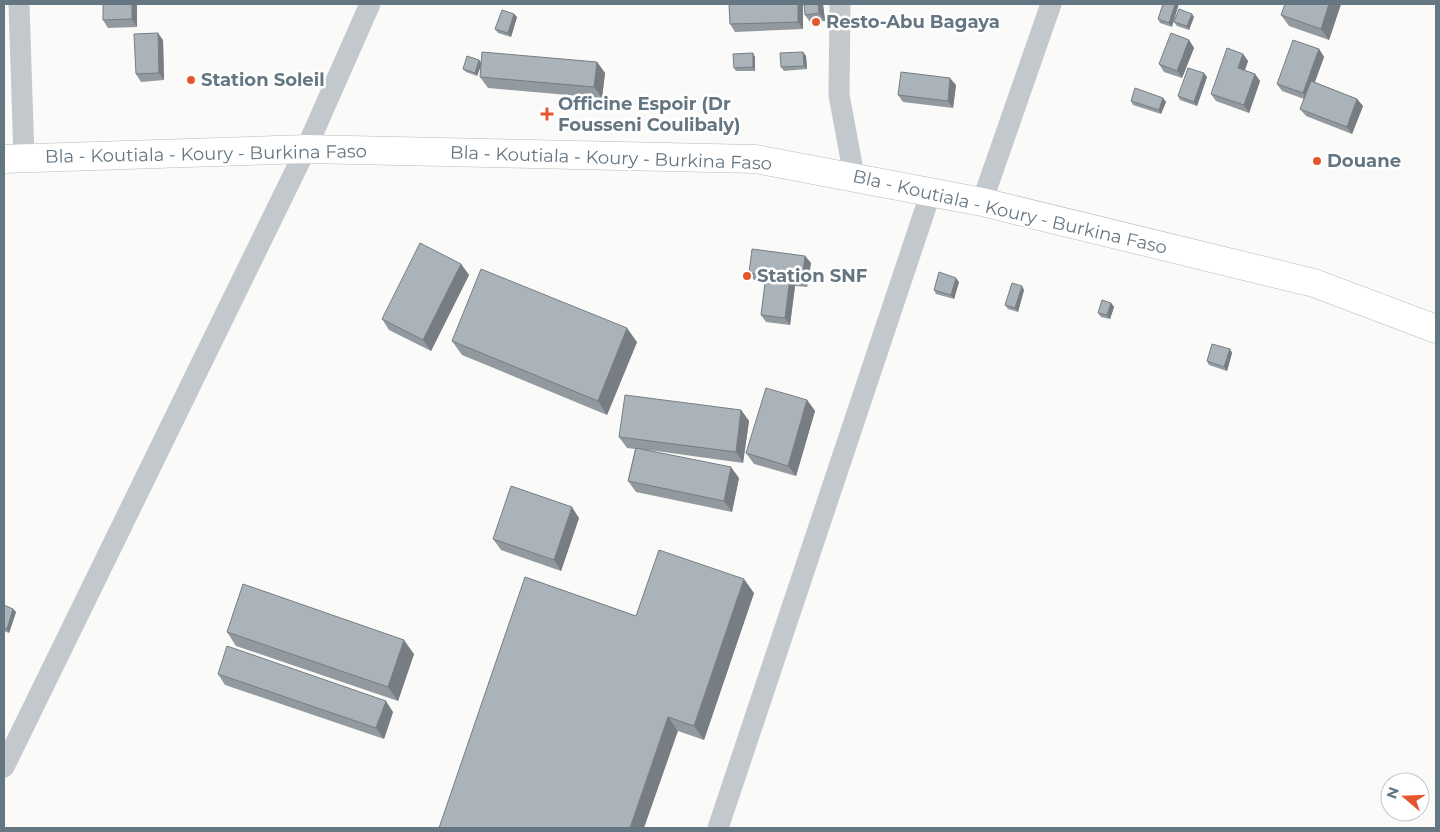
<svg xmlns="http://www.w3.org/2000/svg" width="1440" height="832" viewBox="0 0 1440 832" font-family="Montserrat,sans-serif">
<rect width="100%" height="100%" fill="#fafaf8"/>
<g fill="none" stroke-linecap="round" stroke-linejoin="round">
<!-- primary casing -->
<g stroke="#b5babe" stroke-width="29">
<path id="primary" d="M4,159L306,149L756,159L982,202L1314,283L1436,329"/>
</g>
<!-- street -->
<path stroke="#c3c8cc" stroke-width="21" d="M19,4L24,158
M840,4L839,95L854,176
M982,202L1051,4
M4,767L306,149L370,4
M718,828L931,192"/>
<!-- primary -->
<use href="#primary" stroke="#fff" stroke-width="28"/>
</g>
<!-- wall -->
<path fill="#929a9f" d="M103,4H137V27L108,28L103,20Z
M729,4H803V29L735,32L730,24Z
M823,4L825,21L810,22L805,15Z
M1163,4L1172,27L1160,23L1158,19Z
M1341,4L1329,40L1289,26L1281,15Z
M514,14L517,17L511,37L498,33L495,29Z
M1194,17L1189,30L1177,26L1174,22Z
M163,40L164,80L141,82L136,74Z
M1189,40L1194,48L1182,78L1164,72L1159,64Z
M1319,49L1324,57L1315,82L1357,99L1363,106L1352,134L1306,116L1300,109L1304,99L1282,91L1277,84Z
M803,52L806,56L807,69L784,71L781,67Z
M1243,54L1248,61L1245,70L1255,74L1260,81L1249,113L1216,101L1211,94Z
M755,57V71H736L734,68Z
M479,60L481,63L597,62L605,73L602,98L488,88L480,77L481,65L477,76L466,72L463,69Z
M1207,77L1197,106L1180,100L1178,96Z
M956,85L953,108L903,102L898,95Z
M1163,98L1166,102L1161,114L1133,105L1131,101Z
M805,256L811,263L807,287L795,286L790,325L766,322L761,315L765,282L754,280L749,273Z
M461,264L469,275L431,351L389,330L382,319Z
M959,282L954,299L936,294L934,290Z
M1024,290L1018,312L1008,309L1005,305Z
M1111,303L1114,307L1110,319L1101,317L1098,313Z
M452,341L637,342L607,415L462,355Z
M1230,349L1232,353L1227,371L1209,365L1207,361Z
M807,400L815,411L796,476L754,464L746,453Z
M741,410L749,421L743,463L649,450L739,478L732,512L636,492L628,481L635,449L627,448L619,437Z
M579,518L561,571L501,550L493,539Z
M525,577L636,616L754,593L704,740L678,731Z
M4,605L13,609L16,612L9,633L4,631Z
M227,632L414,654L398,701L236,646Z
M218,674L393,712L384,739L225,685Z"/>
<!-- shaded-wall -->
<path fill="#777d82" d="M132,4H137V27L132,19Z
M798,4H803V29L798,22Z
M818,4H823L825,21L819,13Z
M1175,4H1179L1172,27L1169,23Z
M1329,4H1341L1329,40L1321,29Z
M514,14L517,17L511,37L508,33Z
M1192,14L1194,17L1189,30L1187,26Z
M158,33L163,40L164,80L159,73Z
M1189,40L1194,48L1182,78L1177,71Z
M1319,49L1324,57L1308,100L1303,93Z
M803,52L806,56L807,69L804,66Z
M753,53L755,57V71L753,67Z
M1243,54L1248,61L1243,75L1238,68Z
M479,60L482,63L477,76L475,73Z
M597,62L605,73L602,98L594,87Z
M1204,73L1207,77L1197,106L1194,102Z
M1255,74L1260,81L1249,113L1244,105Z
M950,78L956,85L953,108L948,101Z
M1163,98L1166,102L1161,114L1159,110Z
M1357,99L1363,106L1352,134L1347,127Z
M805,256L811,263L807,287L802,280Z
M461,264L469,275L431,351L423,340Z
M790,278L795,286L790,325L785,318Z
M956,278L959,282L954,299L951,295Z
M1022,286L1024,290L1018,312L1015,308Z
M1111,303L1114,307L1110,319L1107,315Z
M627,328L637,342L607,415L598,401Z
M1230,349L1232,353L1227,371L1224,367Z
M807,400L815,411L796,476L788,466Z
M741,410L749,421L743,463L736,452Z
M731,467L739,478L732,512L724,501Z
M572,507L579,518L561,571L554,560Z
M744,579L754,593L704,740L694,726Z
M13,609L16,612L9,633L7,629Z
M404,640L414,654L398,701L388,687Z
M386,701L393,712L384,739L376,728Z
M668,717L678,731L644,828H630Z"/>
<!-- building -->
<path fill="#aab3b9" stroke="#777d82" d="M103,4H132V19L103,20Z
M729,4H798V22L730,24Z
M804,4H818L819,13L805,15Z
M1163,4H1175L1169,23L1158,19Z
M1285,4H1329L1321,29L1281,15Z
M1179,9L1192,14L1187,26L1174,22Z
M502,10L514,14L508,33L495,29Z
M158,33L159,73L136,74L134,34Z
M1171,33L1189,40L1177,71L1159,64Z
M1293,40L1319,49L1303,93L1277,84Z
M1227,48L1243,54L1238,68L1255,74L1244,105L1211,94Z
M482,52L597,62L594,87L480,77Z
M803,52L804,66L781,67L780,53Z
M753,53V67L734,68L733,54Z
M467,56L479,60L475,73L463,69Z
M1188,68L1204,73L1194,102L1178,96Z
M901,72L950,78L948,101L898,95Z
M1311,81L1357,99L1347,127L1300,109Z
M1135,88L1163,98L1159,110L1131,101Z
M420,243L461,264L423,340L382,319Z
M752,249L805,256L802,280L790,278L785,318L761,315L766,275L749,273Z
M481,269L627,328L598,401L452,341Z
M939,272L956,278L951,295L934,290Z
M1012,283L1022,286L1015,308L1005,305Z
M1102,300L1111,303L1107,315L1098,313Z
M1212,344L1230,349L1224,367L1207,361Z
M766,388L807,400L788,466L746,453Z
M625,395L741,410L736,452L619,437Z
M636,448L731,467L724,501L628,481Z
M511,486L572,507L554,560L493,539Z
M659,550L744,579L694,726L668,717L630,828H439L525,577L636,616Z
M243,584L404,640L388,687L227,632Z
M4,605L13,609L7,629L4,628Z
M227,646L386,701L376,728L218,674Z"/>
<!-- markers -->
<g fill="#e4572e" stroke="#fff" stroke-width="2">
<circle cx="816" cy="22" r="5"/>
<circle cx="191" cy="80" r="5"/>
<path d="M544.5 106.5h5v5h5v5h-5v5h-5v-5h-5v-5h5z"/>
<circle cx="1317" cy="161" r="5"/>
<circle cx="747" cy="276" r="5"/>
</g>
<g text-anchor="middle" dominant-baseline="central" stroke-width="5" stroke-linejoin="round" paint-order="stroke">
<!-- poi labels -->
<g font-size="18" font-weight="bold" fill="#657683" stroke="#fff" text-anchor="start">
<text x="826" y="22">Resto-Abu Bagaya</text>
<text x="201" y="80">Station Soleil</text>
<text x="558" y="104">Officine Espoir (Dr<tspan x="558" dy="21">Fousseni Coulibaly)</tspan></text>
<text x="1327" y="161">Douane</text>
<text x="757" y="276">Station SNF</text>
</g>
<!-- street labels -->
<g font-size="18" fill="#657683" stroke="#fff">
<text transform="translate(206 154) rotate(-1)">Bla - Koutiala - Koury - Burkina Faso</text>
<text transform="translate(611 158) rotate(2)">Bla - Koutiala - Koury - Burkina Faso</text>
<text transform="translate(1010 212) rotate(13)">Bla - Koutiala - Koury - Burkina Faso</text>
</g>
</g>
<!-- border -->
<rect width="1440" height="832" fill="none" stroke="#657683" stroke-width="10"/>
<!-- north arrow -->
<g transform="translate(1405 797) rotate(289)"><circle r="24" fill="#ffffff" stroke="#c1c8cd"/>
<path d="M0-4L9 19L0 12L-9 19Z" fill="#e4572e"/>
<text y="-8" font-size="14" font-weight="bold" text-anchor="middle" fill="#657683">N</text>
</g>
</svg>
